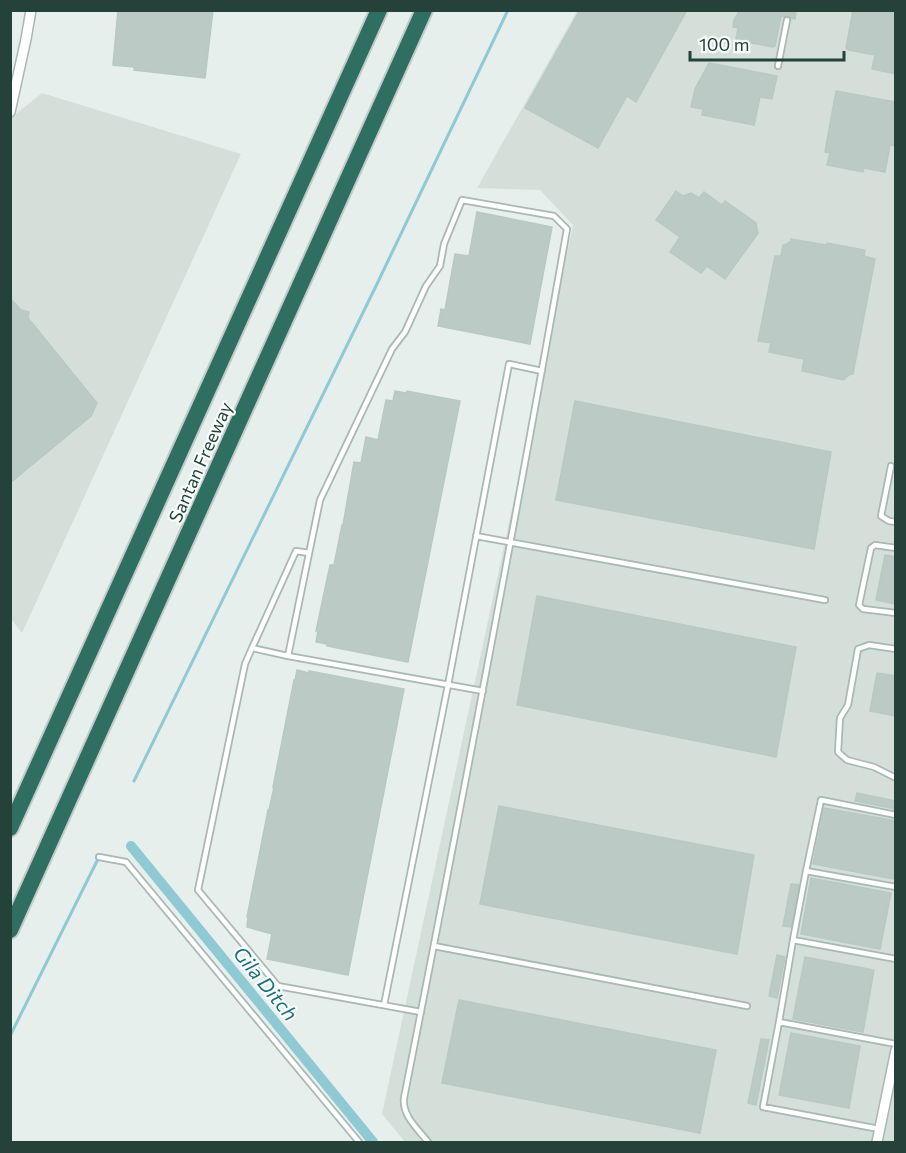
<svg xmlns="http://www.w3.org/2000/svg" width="906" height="1153" viewBox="0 0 906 1153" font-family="Commissioner,sans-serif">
<rect width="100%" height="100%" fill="#e6efeb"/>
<!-- built -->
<path fill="#d4dfda" d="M577,11H895V1142H405L382,1114L573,225L540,190L477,188Z
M42,93L241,154L22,633L11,619V118Z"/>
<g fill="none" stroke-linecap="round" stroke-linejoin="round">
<!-- stream -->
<path stroke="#8ec9d4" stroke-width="3" d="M134,781L376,286L508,10
M10,1036L99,857"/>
<!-- canal -->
<path stroke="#8ec9d4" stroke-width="10" d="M131,846L373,1142"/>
</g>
<!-- building -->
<path fill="#bbcac4" stroke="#b8c9c2" stroke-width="1.5" d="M118,10H213L205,78L134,70V67L113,65Z
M580,10H687L636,102L627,96L598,148L525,108Z
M740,10H796L795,19L781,16L775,46L773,47L736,40L738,28L733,27L734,20Z
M853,10H896V74L872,69L875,55L848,50L846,48Z
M709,63L777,76L772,99L760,97L754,125L702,115L703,109L691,107L695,89Z
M836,91L896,102V146L890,145L885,172L864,168L863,172L827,165L830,153L825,152Z
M676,191L683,196L691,193L699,198L704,192L722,205L725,201L756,223L758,233L725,279L707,266L701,273L670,252L680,237L656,220Z
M477,212L552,227L530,344L438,326L441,309L445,310L455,254L469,256Z
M791,239L826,245L827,243L865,250L864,256L875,259L853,374H851L845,378L844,380L802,371L804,359L769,352L771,343L758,341L775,256H781L783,245H785L791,241Z
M10,298L21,310L29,312L28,318L97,403L91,416L10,483Z
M395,391L406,393L407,391L460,401L408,662L327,646V644L316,642L318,631H316L330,565H334L342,525H343L354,462L361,463L366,437L378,440L386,400L393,401Z
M575,401L831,452L814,549L556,500Z
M885,555L896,557V604L876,600Z
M537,596L796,647L776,757L517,705Z
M297,670L309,673V671L404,689L348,975L267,959L272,934L247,927L248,917H247L260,851L268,810H269L274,787H273L294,680L295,681Z
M877,673L896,676V716L870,711Z
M857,793L896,801V809L855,801Z
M499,806L754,855L737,954L480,904Z
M824,808L896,821V868L893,879L813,864Z
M811,878L891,893L880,949L801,934Z
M791,884L799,885L791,927L783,926Z
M777,955L785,957L777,998L769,996Z
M805,957L874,970L863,1032L793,1019Z
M459,1000L716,1050L700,1133L442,1083Z
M791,1033L860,1046L849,1108L779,1095Z
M761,1039L769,1040L756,1105L748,1103Z"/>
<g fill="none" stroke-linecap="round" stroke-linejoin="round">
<!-- lane casing -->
<g stroke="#a8b8b2" stroke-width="8">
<path id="lane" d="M778,66L787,20
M891,466L881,516L889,521L896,522
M476,536L825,600
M896,548L875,545L871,548L859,605L863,609L896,613
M252,648L245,664L198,890L278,986L421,1012
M896,649L869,645L858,649L848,705L840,718L838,752L847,760L874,767L896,778
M288,656L252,648L296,551L309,553
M896,815L821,800L806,871L896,887
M99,857L126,862L359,1142
M806,871L793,940L896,959
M793,940L779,1022L896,1044
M434,946L747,1006
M384,1005L448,685L509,364L542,371
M779,1022L763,1107L879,1129
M428,1142C418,1129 402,1116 404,1098C461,808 516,519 567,229L554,216L462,200L444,244L440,266L426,286L405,332L392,349L320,500L288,656L483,691"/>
</g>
<!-- street casing -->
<g stroke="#a8b8b2" stroke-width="12">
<path id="street" d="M10,112L26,39L31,10
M877,1142L896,1050"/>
</g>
<!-- highway casing -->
<g stroke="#c2cac8" stroke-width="20">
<path id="highway" d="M10,828L379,10
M10,930L424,10"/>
</g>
<!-- lane -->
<use href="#lane" stroke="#fff" stroke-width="4.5"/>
<!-- street -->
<use href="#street" stroke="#fff" stroke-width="9"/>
<!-- highway -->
<use href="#highway" stroke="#2f6f62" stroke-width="16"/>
</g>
<g text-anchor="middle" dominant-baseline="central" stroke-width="4.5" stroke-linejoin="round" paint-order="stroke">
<!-- street labels -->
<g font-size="18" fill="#24423a" stroke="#f7fbf9">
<text transform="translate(200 462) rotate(-66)">Santan Freeway</text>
</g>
<!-- water labels -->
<g font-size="20" font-style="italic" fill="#1c6f80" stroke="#f7fbf9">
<text transform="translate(266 983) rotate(51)">Gila Ditch</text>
</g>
</g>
<!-- border -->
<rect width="906" height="1153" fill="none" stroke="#24423a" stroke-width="24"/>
<!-- scale -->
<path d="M690 51v9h154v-9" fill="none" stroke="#24423a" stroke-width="3"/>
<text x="699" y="51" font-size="18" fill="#24423a" stroke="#f7fbf9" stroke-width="4.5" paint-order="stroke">100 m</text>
</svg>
